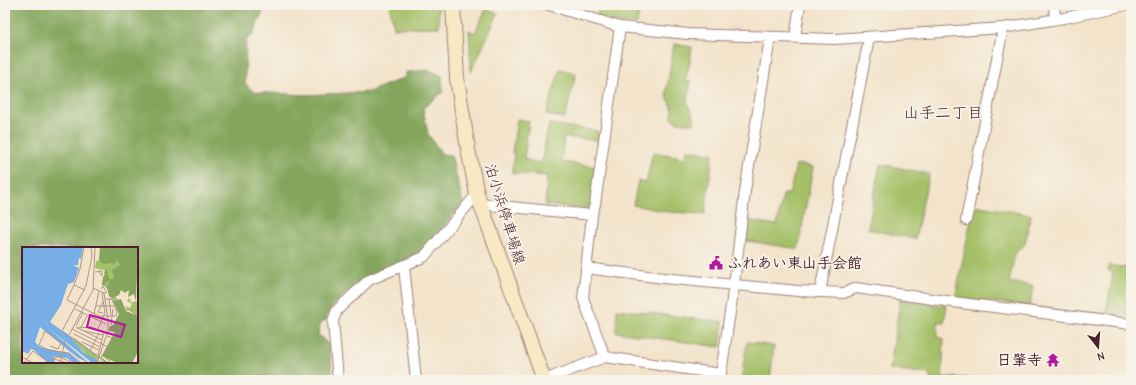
<svg xmlns="http://www.w3.org/2000/svg" width="1136" height="385" viewBox="0 0 1136 385" font-family="'Comic Neue','Klee One',sans-serif">
<rect width="100%" height="100%" fill="#f7f3e8"/>
<filter id="ink" filterUnits="userSpaceOnUse"><feTurbulence type="fractalNoise" baseFrequency=".025" numOctaves="2"/><feDisplacementMap in="SourceGraphic" scale="8" xChannelSelector="R" yChannelSelector="G"/><feConvolveMatrix kernelMatrix="1 2 1 2 8 2 1 2 1" color-interpolation-filters="sRGB"/></filter>
<filter id="wash" filterUnits="userSpaceOnUse"><feTurbulence type="fractalNoise" baseFrequency=".012" numOctaves="4" result="noise"/><feDisplacementMap in="SourceGraphic" scale="16" xChannelSelector="R" yChannelSelector="G"/><feGaussianBlur stdDeviation="0.9" result="paint"/><feColorMatrix in="noise" values="0 0 0 0 0 0 0 0 0 0 0 0 0 0 0 0 0 1.4 0 .05"/><feComposite in="paint" operator="in"/></filter>
<g filter="url(#wash)">
<rect width="100%" height="100%" fill="#f3e3ca"/>
<!-- green -->
<path fill="#a4c068" stroke="#77704a" d="M392,5H438L439,27L394,28L390,7Z
M600,5H640L637,24L619,23L597,16Z
M486,9L498,14L471,72L469,30L475,33Z
M674,44L692,47L690,62L685,81L691,82L687,102L694,117V124L676,122L672,118L673,110L666,94Z
M560,69L576,73L565,118L546,115Z
M517,119L529,121L524,159L541,163L549,124L597,131L601,138V141L564,137L561,162L597,167L591,206L587,209L545,205L547,176L512,173L514,154L512,153Z
M687,150L713,154L705,214L669,212L633,205L638,181L646,183L653,152L686,158Z
M796,164L813,167L798,249L742,240L745,220L777,225L783,195L790,193Z
M880,164L929,174L915,239L868,229Z
M974,205L1031,215L1025,244L1015,254L1009,282L1033,286L1030,306L955,298Z
M1109,265L1131,269V316L1106,313L1113,273L1108,270Z
M900,299L947,306L944,323H938L937,337L944,339L942,377L975,378V380H930V374L890,369Z
M617,309L723,322L720,347L616,332Z
M747,342L774,346L770,380H741Z"/>
<!-- forest -->
<path fill="#83a65c" stroke="#666244" fill-rule="evenodd" d="M5,5H266L253,34L246,41L245,83L254,92L305,95L369,92L406,77V72L430,70L442,76L443,92L423,108L428,134L442,154L451,155L463,203L423,251L417,255L371,275L355,285L332,307L326,320L320,323L318,334L329,345L333,380H5ZM23,248H137V362H23Z"/>
</g>
<g filter="url(#ink)">
<g fill="none" stroke-linecap="round" stroke-linejoin="round">
<!-- street casing -->
<g stroke="#9e817a" stroke-width="12">
<path id="street" d="M549,5L620,27L688,34L834,39L1003,28L1064,18L1126,5
M1054,5L1055,19
M620,27L595,204L592,215L583,298L605,357L721,374
M795,38L800,5
M480,204L592,215
M966,220L1003,28
M404,267L416,380
M586,268L663,278L798,291L844,293L856,288L953,302L1131,324
M820,292L869,38
M338,380L333,321L337,310L369,280L424,257L477,194
M544,380L605,357
M720,380L734,285L745,191L770,38"/>
</g>
<!-- secondary casing -->
<g stroke="#9e817a" stroke-width="16">
<path id="secondary" d="M453,5L457,78L468,149L477,194L544,380"/>
</g>
<!-- street -->
<use href="#street" stroke="#fff" stroke-width="10"/>
<!-- secondary -->
<use href="#secondary" stroke="#f8e8c3" stroke-width="14"/>
</g>
</g>
<!-- icons -->
<defs>
<g id="civic-bare" transform="scale(1.08)"><path d="M-.6-6.5H3V-4.5H.6V-3L4-1V1h2V6H-6V1h2V-1L-.6-3ZM-1.2 2.5V6h2.4V2.5Z" fill="#b5179e" stroke="#f7f3e8" stroke-width="2.5" paint-order="stroke"/></g>
<g id="temple-bare" transform="scale(1.08)"><path d="M0-6L5-2H3V0L6.5 2.5H4V6H1.5V3h-3V6H-4V2.5H-6.5L-3 0V-2H-5Z" fill="#b5179e" stroke="#f7f3e8" stroke-width="2.5" paint-order="stroke"/></g>
</defs>
<g fill-rule="evenodd">
<use href="#civic-bare" x="716" y="263"/>
<use href="#temple-bare" x="1053" y="360"/>
</g>
<g text-anchor="middle" dominant-baseline="central" stroke-width="3.5" stroke-linejoin="round" paint-order="stroke">
<!-- street labels -->
<g font-size="15" fill="#4a1f2b" stroke="#f7f3e8">
<text transform="translate(505 214) rotate(73)">泊小浜停車場線</text>
</g>
<!-- poi labels -->
<g font-size="15" font-weight="bold" fill="#4a1f2b" stroke="#f7f3e8" text-anchor="start">
<text x="727" y="263">ふれあい東山手会館</text>
<text x="1042" y="360" text-anchor="end">日肇寺</text>
</g>
<!-- neighbourhood labels -->
<g font-size="16" fill="#4a1f2b" stroke="#f7f3e8">
<text x="943" y="113">山手二丁目</text>
</g>
</g>
<!-- overview -->
<g transform="translate(22 247)">
<rect width="116" height="116" fill="#f3e3ca"/>
<path d="M103,7L93,45L94,53L91,54L88,52L90,50L86,42L80,38L83,23L73,22L77,21H73L74,14ZM107,51L110,53L107,52L110,56L113,54L116,55V69L104,61L103,59L108,61L110,57L105,54ZM48,88L49,89L54,92L73,107L75,106L74,108L86,115L87,112L85,113L82,110L96,114V116L89,113L87,116H80L78,113L82,114L77,111L74,109L77,112L75,113L68,110L53,97L50,91L67,105Z" fill="#a4c068"/>
<path d="M78,0H116L114,54L112,47L106,50L107,43L103,46L99,43L97,48L90,51L87,49L85,40L88,33L80,38L81,30L84,28L82,25L85,22L87,32H90L92,30L90,23L100,17L96,16V13L91,18L90,16L81,17L77,13ZM99,52L104,64L116,69V105L110,116H96L80,109L93,85L87,84V80L91,78L97,67L91,54Z" fill="#83a65c"/>
<path d="M0,0H61L59,12L57,11L56,18H51L57,21L52,35L46,37L39,58L28,75L85,116L50,92L61,105L80,116L69,115L25,80L67,116L56,111L18,80L13,95L18,100L48,107L58,116H52L45,111L29,109L32,110V116H26L12,103L9,102L6,107L0,104Z" fill="#77aee6"/>
<path fill="none" stroke="#af958a" stroke-width="1" d="M62,0L58,22L52,38L63,43M69,0L70,9L64,39L40,84L86,116M73,25L80,24V29L77,25M52,38L45,53L77,69H94L95,65L90,52H83M71,41L82,46L86,72V84L75,116M79,42L82,37H86L100,62L108,63L114,68L116,100M87,52L89,68M81,55L76,65L81,66M74,59H92M53,62L84,77M72,67L77,44M89,78L91,62M54,79L61,66M59,80L65,69M54,81L69,80L85,87M56,81L80,93M50,82L86,100M76,82L83,66L80,47L85,45L81,40M62,84L81,88M52,87L78,100M47,88L71,43L73,0M60,95L77,103M42,98L23,84L17,98L26,103L47,106L59,116M28,99L36,102L39,96M68,104L77,86M76,109L82,85M0,110L11,116M79,111L90,91L85,89M32,112L46,116M2,116L11,104L25,114M32,116V110H38L51,116M38,116L43,94"/>
<path fill="#b5179e" fill-opacity="0.15" stroke="#b5179e" stroke-width="2" d="M68,68L103,78L99,90L65,80Z"/>
<rect width="116" height="116" fill="none" stroke="#4a1f2b" stroke-width="2"/>
</g>
<!-- margin -->
<rect width="1136" height="385" fill="none" stroke="#f7f3e8" stroke-width="20"/>
<!-- north arrow -->
<g transform="translate(1098 347) rotate(163)" stroke="#f7f3e8" stroke-width="3" paint-order="stroke">
<path d="M0-3L7 15L0 10L-7 15Z" fill="#4a1f2b"/>
<text y="-6" font-size="11" font-weight="bold" text-anchor="middle" fill="#4a1f2b">N</text>
</g>
</svg>
